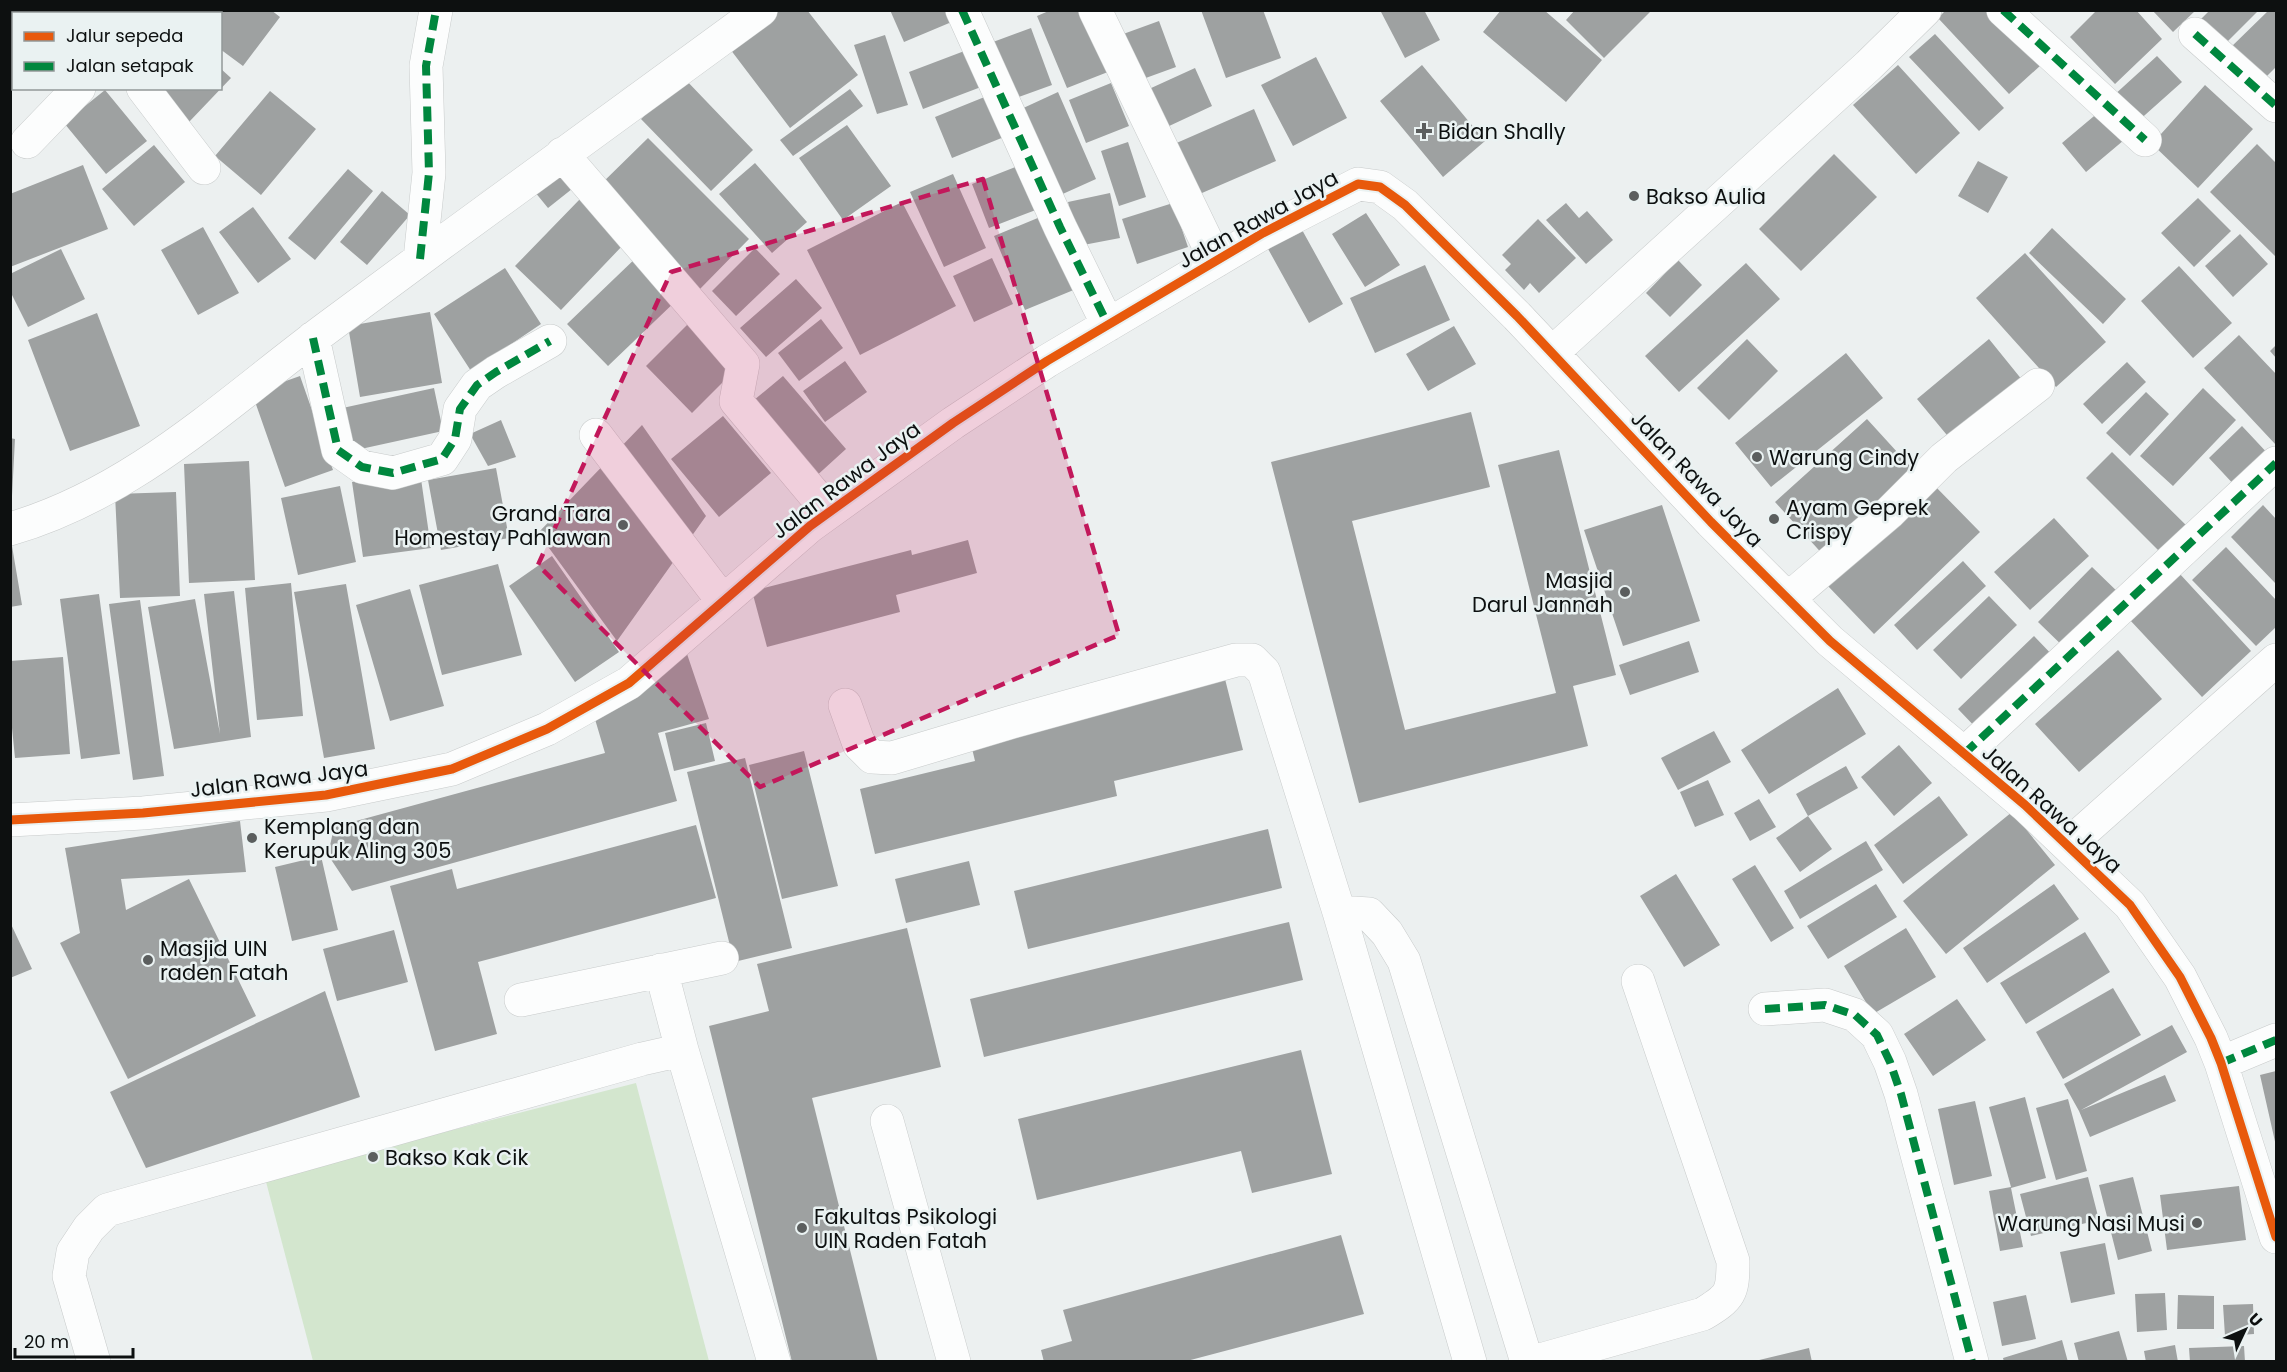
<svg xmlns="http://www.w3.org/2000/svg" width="2287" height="1372" viewBox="0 0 2287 1372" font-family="Poppins,sans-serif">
<rect width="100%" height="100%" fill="#ecf0f0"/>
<!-- green -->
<path fill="#d3e6ce" d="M636,1083L709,1361H313L265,1178Z"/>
<!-- building -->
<path fill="#9ea1a1" d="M187,10H271L280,17L243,66L220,49V14H184Z
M772,10H807L858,75L790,128L727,45Z
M890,10H950L954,21L904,42Z
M1051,10H1089L1113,70L1067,88L1037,16Z
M1201,10H1263L1281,58L1226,78Z
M1380,10H1424L1440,40L1405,58Z
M1501,10H1544L1602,60L1566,102L1483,32Z
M1575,10H1652L1604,58L1566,20Z
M1946,10H1992L2041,65L2009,94L1938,18Z
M2097,10H2136L2162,39L2115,84L2070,37Z
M2152,10H2196L2173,32Z
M2210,10H2259L2225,44L2201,19Z
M2269,10H2276V67L2260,83L2228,50Z
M1159,21L1176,67L1132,83L1115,37Z
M1031,28L1052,85L1013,99L993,42Z
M1935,34L2004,108L1979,131L1909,57Z
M885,35L908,105L877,114L854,45Z
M967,50L981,87L923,109L909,72Z
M2157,56L2182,82L2136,123L2112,97Z
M1316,57L1347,118L1293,146L1261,85Z
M1422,65L1485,141L1443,177L1380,101Z
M1898,65L1960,133L1916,174L1853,105Z
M220,68L231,78L189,122L154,88H220Z
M1195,68L1212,106L1167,127L1149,89Z
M684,78L753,150L711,191L641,119Z
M1111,83L1129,126L1086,143L1069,100Z
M2205,85L2253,129L2198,188L2152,144Z
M850,89L863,106L793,156L780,140Z
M105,90L147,141L106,174L64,123Z
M270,91L316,129L261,195L215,156Z
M1058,92L1096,179L1056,197L1019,110Z
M987,96L1004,137L952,158L935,117Z
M2106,106L2130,135L2086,172L2062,143Z
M1254,109L1276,161L1195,196L1172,145Z
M847,125L891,186L843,220L799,158Z
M648,138L749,239L699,290L597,188Z
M1128,142L1146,197L1119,206L1101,151Z
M2257,144L2276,163V257L2210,192Z
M154,145L185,182L134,226L102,189Z
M1834,154L1877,197L1801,271L1759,229Z
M1978,161L2008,177L1988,213L1958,196Z
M558,162L577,185L548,208L530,186Z
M755,163L807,222L772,253L719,194Z
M1023,164L1041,208L989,228L972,184Z
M83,165L108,229L10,267V194Z
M348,169L373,191L315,260L288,238Z
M953,174L986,248L944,267L910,192Z
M382,191L410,215L367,265L340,242Z
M1110,193L1120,238L1078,246L1068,202Z
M2198,198L2231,231L2194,267L2161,233Z
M580,199L625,243L561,310L515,266Z
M902,202L956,306L860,355L807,250Z
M1173,203L1188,247L1137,264L1122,219Z
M1566,203L1579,218L1587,211L1613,240L1586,264L1546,220Z
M253,207L291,259L258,283L219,232Z
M1366,213L1400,265L1365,287L1332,234Z
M1045,215L1076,289L1025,310L994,236Z
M1538,219L1576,258L1539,293L1530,283L1524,290L1505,270L1511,264L1502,255Z
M203,227L239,293L198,315L161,250Z
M1301,228L1343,304L1309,323L1267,247Z
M2052,228L2126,299L2103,324L2029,253Z
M2240,234L2268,264L2233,297L2205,266Z
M755,248L780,274L736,316L712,291Z
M61,249L85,299L28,327L10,291V274Z
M2025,253L2106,342L2056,387L1976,298Z
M640,254L680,297L608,366L567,324Z
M992,258L1013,304L974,322L953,276Z
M1678,260L1702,285L1670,317L1646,293Z
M1746,263L1780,299L1679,392L1645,356Z
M1425,265L1450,320L1375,353L1350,298Z
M2179,266L2232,323L2193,358L2141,301Z
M505,268L541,324L471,371L434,314Z
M796,279L822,308L766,357L740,328Z
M430,312L442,383L360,397L348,326Z
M97,313L140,426L70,451L28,340Z
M821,319L843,348L799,381L778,353Z
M690,322L736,369L692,413L646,366Z
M1454,326L1476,364L1428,391L1406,354Z
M2239,335L2276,374V445L2204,368Z
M1747,339L1778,371L1729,420L1697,388Z
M1989,339L2027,386L1956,446L1917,399Z
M2276,345V358L2270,351Z
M1846,353L1883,398L1771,487L1735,443Z
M845,361L867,392L825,422L803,391Z
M2127,362L2146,382L2102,424L2083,404Z
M300,376L333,470L285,487L252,393Z
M783,376L846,449L813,479L748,405Z
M434,388L443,431L347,452L338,409Z
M2203,388L2236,420L2173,486L2140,456Z
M2146,392L2169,414L2130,456L2106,433Z
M1471,412L1490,487L1352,521L1405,730L1556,693L1498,465L1559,450L1616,675L1573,686L1588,746L1359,803L1271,462Z
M723,416L771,473L719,517L671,459Z
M1867,419L1919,476L1827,559L1775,502Z
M501,420L516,457L488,466L470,434Z
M642,425L706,516L617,641L538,533Z
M2242,426L2271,457L2238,489L2209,458Z
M10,438L15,439L12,496H10Z
M2112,452L2193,532L2167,559L2086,478Z
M249,461L255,580L189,583L184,464Z
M496,468L509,538L441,550L428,480Z
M420,472L431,548L363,557L352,482Z
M1932,483L1980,532L1874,634L1827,585Z
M340,486L356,562L298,575L281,498Z
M176,492L180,596L120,598L115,494Z
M1662,505L1700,621L1623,646L1584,530Z
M2263,505L2276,519V584L2231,537Z
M2054,518L2089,556L2030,610L1994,572Z
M968,540L977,573L896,595L900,612L767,647L752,591L911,550L912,555Z
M12,546L22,605L10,607V547Z
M2226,547L2276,600V627L2256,646L2192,580Z
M552,556L619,652L575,682L509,586Z
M1963,561L1986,586L1917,650L1894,625Z
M498,564L522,655L442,675L419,585Z
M2092,567L2123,597L2070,653L2038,622Z
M2179,573L2251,651L2202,697L2129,619Z
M291,583L303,716L257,720L245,588Z
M346,584L375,749L324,758L294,592Z
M410,589L444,706L390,721L356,605Z
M234,591L251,737L174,749L148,607L195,599L220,734L204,594Z
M99,594L120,754L81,759L60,599Z
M1989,596L2017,625L1961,679L1933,650Z
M140,600L164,776L133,780L109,604Z
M2034,636L2057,660L1981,733L1958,709Z
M1689,641L1699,672L1630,695L1619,665Z
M684,645L709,719L658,733L677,801L352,891L328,855L334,827L605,753L592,709Z
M2118,650L2162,699L2079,772L2035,724Z
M63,657L70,754L15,758L10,708V661Z
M1225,679L1243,750L1114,781L1117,796L875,854L860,789L975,761L970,740Z
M1838,688L1866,734L1769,794L1741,750Z
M706,723L715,761L674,771L665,733Z
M1714,731L1731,762L1678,790L1661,758Z
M1899,745L1932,783L1894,816L1861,777Z
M804,751L838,886L782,899L749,765Z
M745,758L792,948L734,962L687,772Z
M1846,766L1858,788L1808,816L1832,849L1800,872L1776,838L1808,816L1796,794Z
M1708,780L1724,815L1695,827L1680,792Z
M1939,796L1968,835L1903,884L1874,845Z
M1759,799L1776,827L1750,841L1734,813Z
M2012,812L2055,865L1946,954L1903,901Z
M240,821L246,872L121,879L126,910L189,879L256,1016L128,1079L60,943L80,933L65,848Z
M696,825L716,898L478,962L497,1034L435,1051L390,886L452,869L457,889Z
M1268,829L1282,888L1028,949L1014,891Z
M1866,841L1883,870L1800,919L1784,891Z
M321,856L338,930L292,941L275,867Z
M969,861L980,905L906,923L895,879Z
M1755,865L1794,928L1771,942L1732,879Z
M1676,874L1720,945L1684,967L1640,896Z
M1876,884L1897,917L1828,959L1807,926Z
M2054,884L2079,919L1987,983L1963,948Z
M10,922L32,969L10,978Z
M1289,922L1303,980L984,1057L970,999Z
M907,928L941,1067L812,1098L878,1362H792L709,1026L769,1011L757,964Z
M1906,928L1936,977L1873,1014L1844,966Z
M394,930L408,982L337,1001L323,949Z
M2085,932L2110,972L2026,1024L2000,983Z
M2113,988L2141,1035L2063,1079L2036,1032Z
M325,991L360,1097L146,1168L110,1092Z
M1957,999L1986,1040L1933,1076L1904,1034Z
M2172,1025L2187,1052L2081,1110L2165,1075L2176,1101L2090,1137L2079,1111L2064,1084Z
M1301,1050L1332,1174L1252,1193L1241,1151L1037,1200L1018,1119Z
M2276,1071V1146L2260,1075Z
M2025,1097L2046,1178L2011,1188L2023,1247L2000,1251L1989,1191L2011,1187L1989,1107Z
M2068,1099L2087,1171L2056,1180L2036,1108Z
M1975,1101L1992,1176L1954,1185L1938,1109Z
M2088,1177L2099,1220L2031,1236L2020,1194Z
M2133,1177L2152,1251L2118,1260L2099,1185Z
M2239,1186L2246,1240L2167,1250L2160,1195Z
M1341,1235L1364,1314L1183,1362H1044L1041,1350L1072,1341L1063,1310Z
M2105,1243L2115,1294L2071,1303L2060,1252Z
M2165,1293L2167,1330L2137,1332L2135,1294Z
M2026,1295L2036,1339L2002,1346L1993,1302Z
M2178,1295L2214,1296V1329H2177Z
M2253,1304L2254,1334L2225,1336L2223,1305Z
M2119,1331L2128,1362H2079L2074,1343Z
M2062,1340L2068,1362H2004L2003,1358Z
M2175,1345L2178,1362H2146L2144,1351Z
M2244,1346L2245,1362H2190L2189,1348Z
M1809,1348L1812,1362H1755V1361Z"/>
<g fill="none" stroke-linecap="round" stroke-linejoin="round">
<!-- minor casing -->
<g stroke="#c8cbcb" stroke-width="34">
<path id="minor" d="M962,10L1060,227L1108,325
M1095,10L1216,261
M2003,10L2145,140
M153,14L156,10
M2195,34L2276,106
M143,88L204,168
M27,142L79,88
M562,154L743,364L736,401L829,512
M420,259L429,173L426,66L436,10
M313,338L338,450L362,467L393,473L442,459L455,439L460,409L477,385L496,372L550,341
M1552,353L1869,65L1925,10
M596,435L722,600
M10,529C134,493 226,403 327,328C471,221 616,115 761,10
M1788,599L1889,513L1944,458L2038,385
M845,705L859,744L872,757L892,758L1012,722L1236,660H1252L1264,672L1339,912L1470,1362
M1964,754L2276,463
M10,820L143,813L326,795L452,769L547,729L629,683L810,526L953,423L1047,361L1263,233L1358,184L1380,187L1405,205L1517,316L1711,522L1830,641L2025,805L2130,905L2180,977L2211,1038L2221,1063L2276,1237
M2068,845L2276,660
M1339,912L1369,914L1387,933L1404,961L1527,1362
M661,970L682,1050
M521,1000L722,958
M1765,1009L1825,1005L1855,1015L1877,1035L1890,1062L1901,1094L1972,1362
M2221,1063L2276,1040
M887,1121L954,1362
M94,1362L69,1276L73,1252L89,1228L107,1210L642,1059L682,1050L774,1362
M1533,1362L1703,1314C1731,1297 1733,1293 1733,1261L1638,981"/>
</g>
<!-- minor -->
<use href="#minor" stroke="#fcfdfd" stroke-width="33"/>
<!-- quiet -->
<path stroke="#00873e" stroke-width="8" stroke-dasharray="15 8" stroke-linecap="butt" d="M962,10L1060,227L1108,325
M2003,10L2145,140
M2195,34L2276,106
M420,259L429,173L426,66L436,10
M313,338L338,450L362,467L393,473L442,459L455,439L460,409L477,385L496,372L550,341
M1964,754L2276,463
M1765,1009L1825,1005L1855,1015L1877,1035L1890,1062L1901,1094L1972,1362
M2221,1063L2276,1040"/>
<!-- cycleway casing -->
<g stroke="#eaf2f2" stroke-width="13">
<path id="cycleway" d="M10,820L143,813L326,795L452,769L547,729L629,683L810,526L953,423L1047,361L1263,233L1358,184L1380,187L1405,205L1517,316L1711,522L1830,641L2025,805L2130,905L2180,977L2211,1038L2221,1063L2276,1237"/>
</g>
<!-- cycleway -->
<use href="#cycleway" stroke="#e8590c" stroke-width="9"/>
</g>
<!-- marked area -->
<path fill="#c2185b" fill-opacity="0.2" stroke="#c2185b" stroke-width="4.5" stroke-dasharray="12 8" stroke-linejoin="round" d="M983,179L1119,635L760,787L538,565L671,272Z"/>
<!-- markers -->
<g fill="#5b5e5e" stroke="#eaf2f2" stroke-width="2">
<path d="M1421 122h6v6h6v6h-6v6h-6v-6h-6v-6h6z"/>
<circle cx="1634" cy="196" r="6"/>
<circle cx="1757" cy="457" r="6"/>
<circle cx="1774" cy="519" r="6"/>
<circle cx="623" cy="525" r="6"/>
<circle cx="1625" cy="592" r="6"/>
<circle cx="252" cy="838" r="6"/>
<circle cx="148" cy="960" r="6"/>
<circle cx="373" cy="1157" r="6"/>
<circle cx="2197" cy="1223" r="6"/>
<circle cx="802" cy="1228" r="6"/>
</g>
<g text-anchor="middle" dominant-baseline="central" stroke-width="5" stroke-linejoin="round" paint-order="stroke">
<!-- poi labels -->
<g font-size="21" fill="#0d1010" stroke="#eaf2f2" text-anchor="start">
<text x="1438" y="131">Bidan Shally</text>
<text x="1646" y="196">Bakso Aulia</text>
<text x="1769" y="457">Warung Cindy</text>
<text x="1786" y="507">Ayam Geprek<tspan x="1786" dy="24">Crispy</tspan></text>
<text x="611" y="513" text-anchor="end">Grand Tara<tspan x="611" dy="24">Homestay Pahlawan</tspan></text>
<text x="1613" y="580" text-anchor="end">Masjid<tspan x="1613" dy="24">Darul Jannah</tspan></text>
<text x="264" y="826">Kemplang dan<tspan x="264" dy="24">Kerupuk Aling 305</tspan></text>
<text x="160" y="948">Masjid UIN<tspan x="160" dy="24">raden Fatah</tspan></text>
<text x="385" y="1157">Bakso Kak Cik</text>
<text x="814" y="1216">Fakultas Psikologi<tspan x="814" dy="24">UIN Raden Fatah</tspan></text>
<text x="2185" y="1223" text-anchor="end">Warung Nasi Musi</text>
</g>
<!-- street labels -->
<g font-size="21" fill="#0d1010" stroke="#eaf2f2">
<text transform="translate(1258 219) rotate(-29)">Jalan Rawa Jaya</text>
<text transform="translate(1697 479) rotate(46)">Jalan Rawa Jaya</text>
<text transform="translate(846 480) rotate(-37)">Jalan Rawa Jaya</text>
<text transform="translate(279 779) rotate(-7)">Jalan Rawa Jaya</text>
<text transform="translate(2052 809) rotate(42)">Jalan Rawa Jaya</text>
</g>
</g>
<!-- border -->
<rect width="2287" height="1372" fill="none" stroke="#0d1010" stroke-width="24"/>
<!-- legend -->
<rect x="12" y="12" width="210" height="78" fill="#eaf2f2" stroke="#929898" stroke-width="1.5"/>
<rect x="24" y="32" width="30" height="9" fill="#e8590c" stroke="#929898" stroke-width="1.5"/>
<text x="66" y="42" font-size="18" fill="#0d1010">Jalur sepeda</text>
<rect x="24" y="62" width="30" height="9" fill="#00873e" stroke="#929898" stroke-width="1.5"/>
<text x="66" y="72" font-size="18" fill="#0d1010">Jalan setapak</text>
<!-- north arrow -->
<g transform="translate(2245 1330) rotate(46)" stroke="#eaf2f2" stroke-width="4.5" paint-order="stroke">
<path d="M0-4.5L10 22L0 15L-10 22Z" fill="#0d1010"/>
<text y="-9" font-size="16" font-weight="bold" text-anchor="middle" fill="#0d1010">U</text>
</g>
<!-- scale -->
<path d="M15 1348v9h118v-9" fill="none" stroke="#0d1010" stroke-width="3"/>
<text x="24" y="1348" font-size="18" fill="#0d1010" stroke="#eaf2f2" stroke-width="4.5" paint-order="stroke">20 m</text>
</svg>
